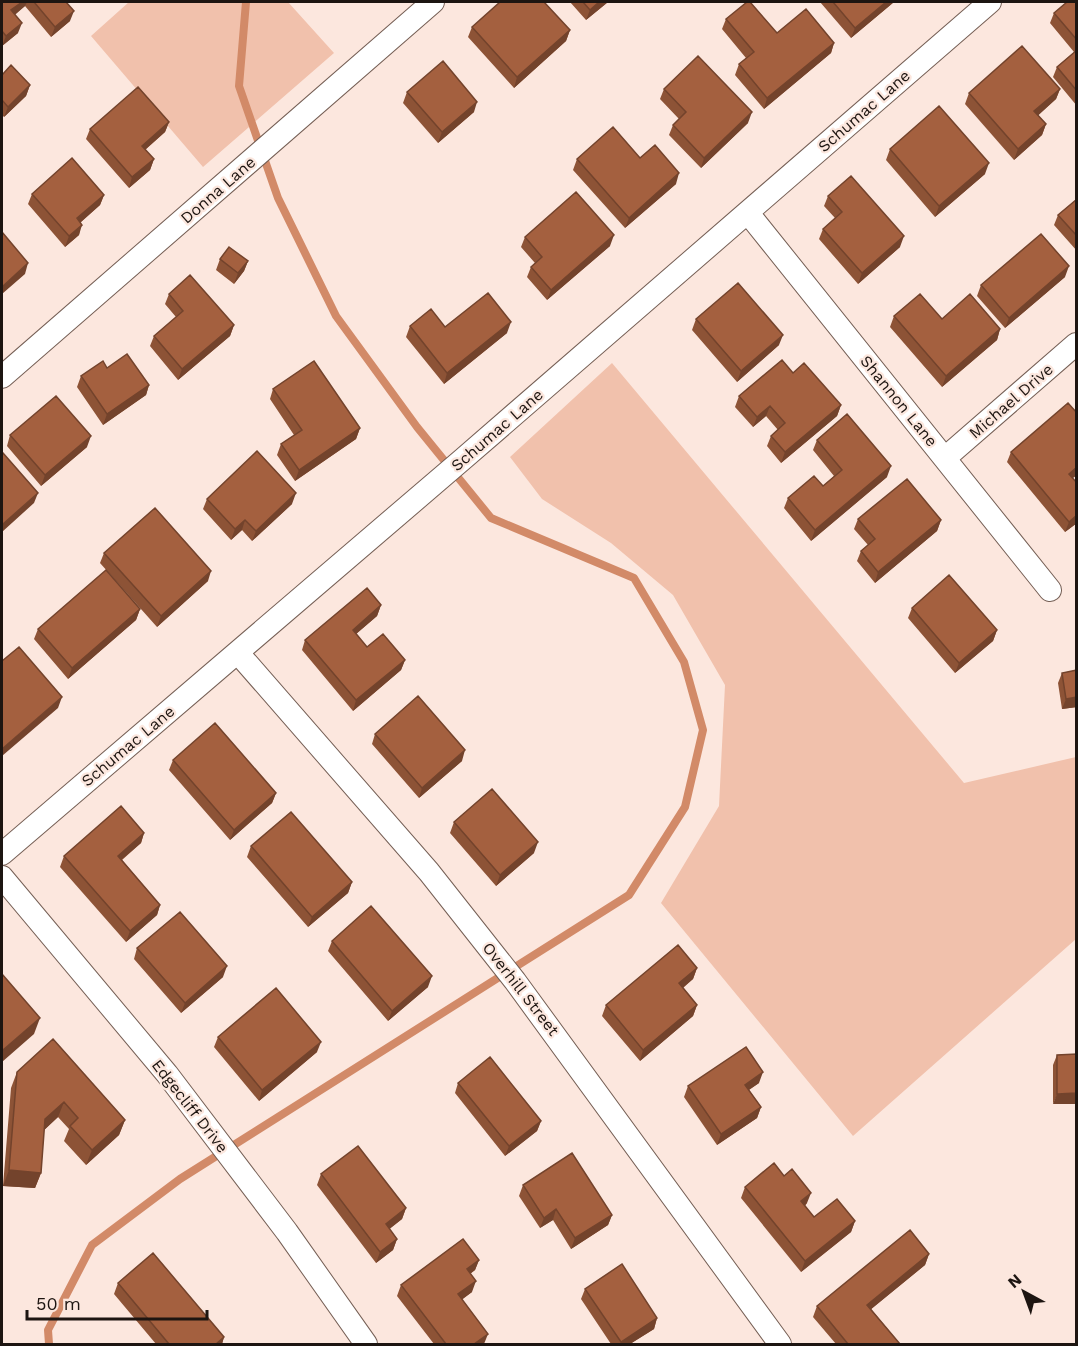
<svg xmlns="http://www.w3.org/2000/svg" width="1078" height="1346" viewBox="0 0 1078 1346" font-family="'Work Sans',sans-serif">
<rect width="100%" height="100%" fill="#fce7de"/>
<!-- green -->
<path fill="#f1c1ac" d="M129,2H288L334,53L203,167L91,36Z
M612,363L964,783L1076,757V939L853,1136L661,903L719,806L725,685L673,595L611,543L542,499L510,457Z"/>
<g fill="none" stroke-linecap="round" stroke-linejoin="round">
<!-- stream -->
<path stroke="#d28a68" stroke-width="8" d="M49,1344L48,1330L92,1245L180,1179L629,895L685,807L703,730L684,662L634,578L491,518L417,427L336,316L278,198L239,86L246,2"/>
<!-- minor casing -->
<g stroke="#755f55" stroke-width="24">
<path id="minor" d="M748,213L1050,590
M2,377L433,2
M945,458L1076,344
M238,653L429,872L515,981L780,1344
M2,854L463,459L990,2
M2,877L167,1074L287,1232L366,1344"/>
</g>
<!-- minor -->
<use href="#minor" stroke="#fff" stroke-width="22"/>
</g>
<!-- wall -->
<path fill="#8d5336" d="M2,2H66L70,21L51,37L25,6L15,14L18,33L2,46Z
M570,2H608L586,20Z
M820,2H894L851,38Z
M1077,2V106L1053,77L1057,67L1074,52L1050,23L1054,13Z
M726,19L777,33L834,43L831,53L764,109L735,75L739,64L746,58L722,29Z
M472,27L570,30L566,41L514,88L468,37Z
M2,75L30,85L26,96L4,117L2,115Z
M664,89L748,123L701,168L669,135L673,125L679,119L660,99Z
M1060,89L1056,99L1038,115L1046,124L1042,135L1014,160L965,104L969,93Z
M407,92L474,112L438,143L403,103Z
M169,122L165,132L145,150L154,159L150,170L129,188L86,139L90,129Z
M890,149L985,174L935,217L886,160Z
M577,159L676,184L625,228L573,170Z
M32,194L104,195L100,205L81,222L79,235L65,247L28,204Z
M828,196L900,247L858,284L819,239L823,229L835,218L824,206Z
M1077,199V251L1054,225L1058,215Z
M525,237L610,246L547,300L527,277L531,267L535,263L521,247Z
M220,259L248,261L244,271L234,284L216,270Z
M1065,277L1005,328L977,296L981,285Z
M169,294L234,325L230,336L178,380L150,346L154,336L176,317L165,304Z
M894,316L942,319L1000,329L997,340L942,387L890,327Z
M696,319L779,345L737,382L692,330Z
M410,326L445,327L507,333L444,384L406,337Z
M107,368L149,385L146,395L103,425L77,387L81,376Z
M793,373L841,405L837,416L781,463L767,446L771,436L778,430L766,416L753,427L735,407L739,396Z
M273,389L360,428L356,439L295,481L277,455L281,444L294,435L270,399Z
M1077,413V475L1072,478L1077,523L1065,532L1007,462L1011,452Z
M10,435L87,447L41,486L7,446Z
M817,440L887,477L811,541L784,508L788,498L823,486L834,476L813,450Z
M207,499L292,504L252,541L242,530L231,540L203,509Z
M858,519L941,520L937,531L875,583L857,561L861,551L868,545L854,529Z
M104,553L208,581L157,627L100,563Z
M381,605L377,616L356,634L367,647L405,660L401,670L353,711L302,650L305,640Z
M912,608L997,630L993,641L955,673L908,618Z
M140,609L136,620L68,679L34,639L38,629Z
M1077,670V707L1062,709L1058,683L1062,673Z
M375,734L462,761L419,798L372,744Z
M173,760L276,793L272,803L230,840L169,770Z
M454,822L534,853L496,886L450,833Z
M144,833L141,843L122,860L160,905L157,915L126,942L60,867L64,856Z
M251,846L352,882L348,893L308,927L247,857Z
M332,941L428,987L388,1021L328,951Z
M137,948L223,977L181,1013L134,959Z
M697,968L693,979L683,988L697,1005L693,1016L640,1061L602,1016L606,1005Z
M218,1037L317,1052L259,1101L214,1047Z
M1077,1054L1053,1104V1065L1057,1055Z
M17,1072L125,1120L119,1135L86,1165L64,1141L69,1129L58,1117L44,1130L41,1173L35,1188L3,1186L11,1088Z
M458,1083L541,1121L537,1131L505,1156L455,1093Z
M759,1083L749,1090L761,1107L757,1118L717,1145L684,1097L688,1086Z
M321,1174L406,1208L402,1219L389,1229L397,1239L393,1250L376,1263L317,1185Z
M523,1185L612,1215L608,1225L571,1249L553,1220L540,1228L519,1196Z
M745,1187L807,1203L805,1206L814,1217L855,1221L851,1232L801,1272L741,1198Z
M929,1254L925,1265L871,1309L900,1344H836L813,1317L817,1306Z
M479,1260L475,1270L470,1274L472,1292L462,1299L484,1344H434L397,1296L401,1285Z
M118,1283L224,1337L222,1344H156L114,1294Z
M585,1289L657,1318L654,1329L630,1344H611L581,1299Z"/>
<!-- shaded-wall -->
<path fill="#73432c" d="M22,2H27L25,6L8,21L11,10Z
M599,2H608L586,20L590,10Z
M886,2H894L851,38L855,28Z
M74,11L70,21L51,37L55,27Z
M22,23L18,33L2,46L6,36Z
M570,30L566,41L514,88L517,77Z
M834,43L831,53L764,109L767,98Z
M30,85L26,96L4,117L8,107Z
M1060,89L1056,99L1031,122L1034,111Z
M477,102L474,112L438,143L442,132Z
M752,112L748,123L701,168L704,158Z
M169,122L165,132L138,156L142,146Z
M1046,124L1042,135L1014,160L1018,149Z
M154,159L150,170L129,188L132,177Z
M989,163L985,174L935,217L939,206Z
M679,173L676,184L625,228L629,218Z
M104,195L100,205L73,229L77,218Z
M82,225L79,235L65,247L69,236Z
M614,235L610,246L547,300L551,290Z
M904,236L900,247L858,284L862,273Z
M248,261L244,271L234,284L238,273Z
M28,263L25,274L2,294V287Z
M1069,266L1065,277L1005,328L1009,318Z
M511,322L507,333L444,384L447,373Z
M234,325L230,336L178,380L182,369Z
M1000,329L997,340L942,387L946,376Z
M783,335L779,345L737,382L741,371Z
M149,385L146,395L103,425L107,414Z
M841,405L837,416L781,463L785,452Z
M770,406L766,416L753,427L757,417Z
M360,428L356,439L295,481L299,470Z
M91,436L87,447L41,486L45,475Z
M891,466L887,477L811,541L815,530Z
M1077,467V475L1065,484L1069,474Z
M38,493L34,503L2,532L3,524Z
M296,493L292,504L252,541L256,531Z
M1077,515V523L1065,532L1069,522Z
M245,520L242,530L231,540L235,529Z
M941,520L937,531L875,583L878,572Z
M211,571L208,581L157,627L161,616Z
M381,605L377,616L349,640L353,630Z
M140,609L136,620L68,679L72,668Z
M997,630L993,641L955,673L959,663Z
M405,660L401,670L353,711L356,700Z
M62,697L58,708L2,756V749Z
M1077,697V707L1062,709L1066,699Z
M465,750L462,761L419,798L422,788Z
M276,793L272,803L230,840L234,830Z
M144,833L141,843L114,866L118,856Z
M538,842L534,853L496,886L500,875Z
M352,882L348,893L308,927L312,917Z
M160,905L157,915L126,942L130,931Z
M227,966L223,977L181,1013L185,1003Z
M697,968L693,979L675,994L679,983Z
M432,976L428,987L388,1021L392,1011Z
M697,1005L693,1016L640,1061L643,1050Z
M40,1018L34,1034L2,1062V1054L3,1050Z
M321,1042L317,1052L259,1101L262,1090Z
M763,1072L759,1083L741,1095L745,1085Z
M1077,1093V1104H1053L1057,1094Z
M64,1102L58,1117L40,1134L45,1119Z
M761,1107L757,1118L717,1145L721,1134Z
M125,1120L119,1135L86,1165L92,1150Z
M541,1121L537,1131L505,1156L509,1146Z
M9,1170L41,1173L35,1188L3,1186Z
M811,1193L807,1203L797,1212L801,1201Z
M406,1208L402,1219L382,1235L386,1224Z
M556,1209L553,1220L540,1228L544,1218Z
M612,1215L608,1225L571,1249L575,1238Z
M855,1221L851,1232L801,1272L805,1261Z
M397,1239L393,1250L376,1263L380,1252Z
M929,1254L925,1265L864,1315L867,1305Z
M479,1260L475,1270L463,1279L467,1269Z
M476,1281L472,1292L455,1305L458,1294Z
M657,1318L654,1329L630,1344H620L621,1342Z
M488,1334L484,1344H474Z
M224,1337L222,1344H216Z"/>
<!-- building -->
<path fill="#a4603f" stroke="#73432c" stroke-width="1.5" d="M2,2H22L11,10L22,23L6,36L2,31Z
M34,2H66L74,11L55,27Z
M500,2H544L570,30L517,77L472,27Z
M583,2H599L590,10Z
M747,2H750L777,33L806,9L834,43L767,98L739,64L754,52L726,19Z
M833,2H886L855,28Z
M1067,2H1077V40L1054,13Z
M1022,46L1060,89L1034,111L1046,124L1018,149L969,93Z
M1077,50V91L1057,67Z
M698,56L752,112L704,158L673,125L686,112L664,89Z
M443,61L477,102L442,132L407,92Z
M11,65L30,85L8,107L2,100V75Z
M138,87L169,122L142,146L154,159L132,177L90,129Z
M939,106L989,163L939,206L890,149Z
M613,127L640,158L655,145L679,173L629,218L577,159Z
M72,158L104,195L77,218L82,225L69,236L32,194Z
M851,176L904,236L862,273L823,229L842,212L828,196Z
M576,192L614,235L551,290L531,267L542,257L525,237Z
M1077,199V236L1058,215Z
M2,232L28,263L2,287Z
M1041,234L1069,266L1009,318L981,285Z
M229,247L248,261L238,273L220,259Z
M190,275L234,325L182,369L154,336L183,311L169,294Z
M738,283L783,335L741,371L696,319Z
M488,293L511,322L447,373L410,326L431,309L445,327Z
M920,294L942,319L970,294L1000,329L946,376L894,316Z
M127,354L149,385L107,414L81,376L103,361L107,368Z
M782,360L793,373L804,363L841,405L785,452L771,436L785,423L770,406L757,417L739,396Z
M314,361L360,428L299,470L281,444L302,430L273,389Z
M56,396L91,436L45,475L10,435Z
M1068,403L1077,413V467L1069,474L1077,483V515L1069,522L1011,452Z
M847,414L891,466L815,530L788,498L814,476L823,486L842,470L817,440Z
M257,451L296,493L256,531L245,520L235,529L207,499Z
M3,453L38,493L3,524L2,523V455Z
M907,479L941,520L878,572L861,551L875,539L858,519Z
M155,508L211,571L161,616L104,553Z
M106,570L140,609L72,668L38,629Z
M949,575L997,630L959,663L912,608Z
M367,588L381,605L353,630L367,647L383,634L405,660L356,700L305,640Z
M19,647L62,697L2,749V661Z
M1077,670V697L1066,699L1062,673Z
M418,696L465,750L422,788L375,734Z
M215,723L276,793L234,830L173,760Z
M492,789L538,842L500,875L454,822Z
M121,806L144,833L118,856L160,905L130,931L64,856Z
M291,812L352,882L312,917L251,846Z
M371,906L432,976L392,1011L332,941Z
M180,912L227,966L185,1003L137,948Z
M678,945L697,968L679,983L697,1005L643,1050L606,1005Z
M2,974L40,1018L3,1050L2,1048Z
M276,988L321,1042L262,1090L218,1037Z
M53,1039L125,1120L92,1150L70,1126L78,1118L64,1102L45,1119L41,1173L9,1170L17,1072Z
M746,1047L763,1072L745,1085L761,1107L721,1134L688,1086Z
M1077,1054V1093L1057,1094V1055Z
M490,1057L541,1121L509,1146L458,1083Z
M358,1146L406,1208L386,1224L397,1239L380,1252L321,1174Z
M572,1153L612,1215L575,1238L556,1209L544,1218L523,1185Z
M774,1163L784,1176L792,1169L811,1193L801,1201L814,1217L837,1199L855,1221L805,1261L745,1187Z
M910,1230L929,1254L867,1305L900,1344H848L817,1306Z
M463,1239L479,1260L467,1269L476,1281L458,1294L488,1334L474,1344H446L401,1285Z
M153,1253L224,1337L216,1344H169L118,1283Z
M622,1264L657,1318L621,1342L585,1289Z"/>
<g text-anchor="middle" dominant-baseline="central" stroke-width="4.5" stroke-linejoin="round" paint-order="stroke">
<!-- street labels -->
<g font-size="16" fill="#1d1511" stroke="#fce7de">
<text transform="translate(864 111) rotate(-41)">Schumac Lane</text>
<text transform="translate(218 190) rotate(-41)">Donna Lane</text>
<text transform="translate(899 401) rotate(51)">Shannon Lane</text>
<text transform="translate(1011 401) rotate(-41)">Michael Drive</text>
<text transform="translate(497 430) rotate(-41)">Schumac Lane</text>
<text transform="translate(128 746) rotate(-40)">Schumac Lane</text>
<text transform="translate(521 989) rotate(52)">Overhill Street</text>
<text transform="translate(190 1106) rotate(52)">Edgecliff Drive</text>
</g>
</g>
<!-- border -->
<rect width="1078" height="1346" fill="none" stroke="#1d1511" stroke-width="6"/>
<!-- north arrow -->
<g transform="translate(1024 1292) rotate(319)" stroke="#fce7de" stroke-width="4.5" paint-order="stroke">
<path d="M0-4.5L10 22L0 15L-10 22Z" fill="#1d1511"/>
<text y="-9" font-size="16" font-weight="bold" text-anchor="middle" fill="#1d1511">N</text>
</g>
<!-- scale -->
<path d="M27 1310v9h180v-9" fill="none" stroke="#1d1511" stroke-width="3"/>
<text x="36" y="1310" font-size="18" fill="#1d1511" stroke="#fce7de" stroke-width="4.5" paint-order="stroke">50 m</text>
</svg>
